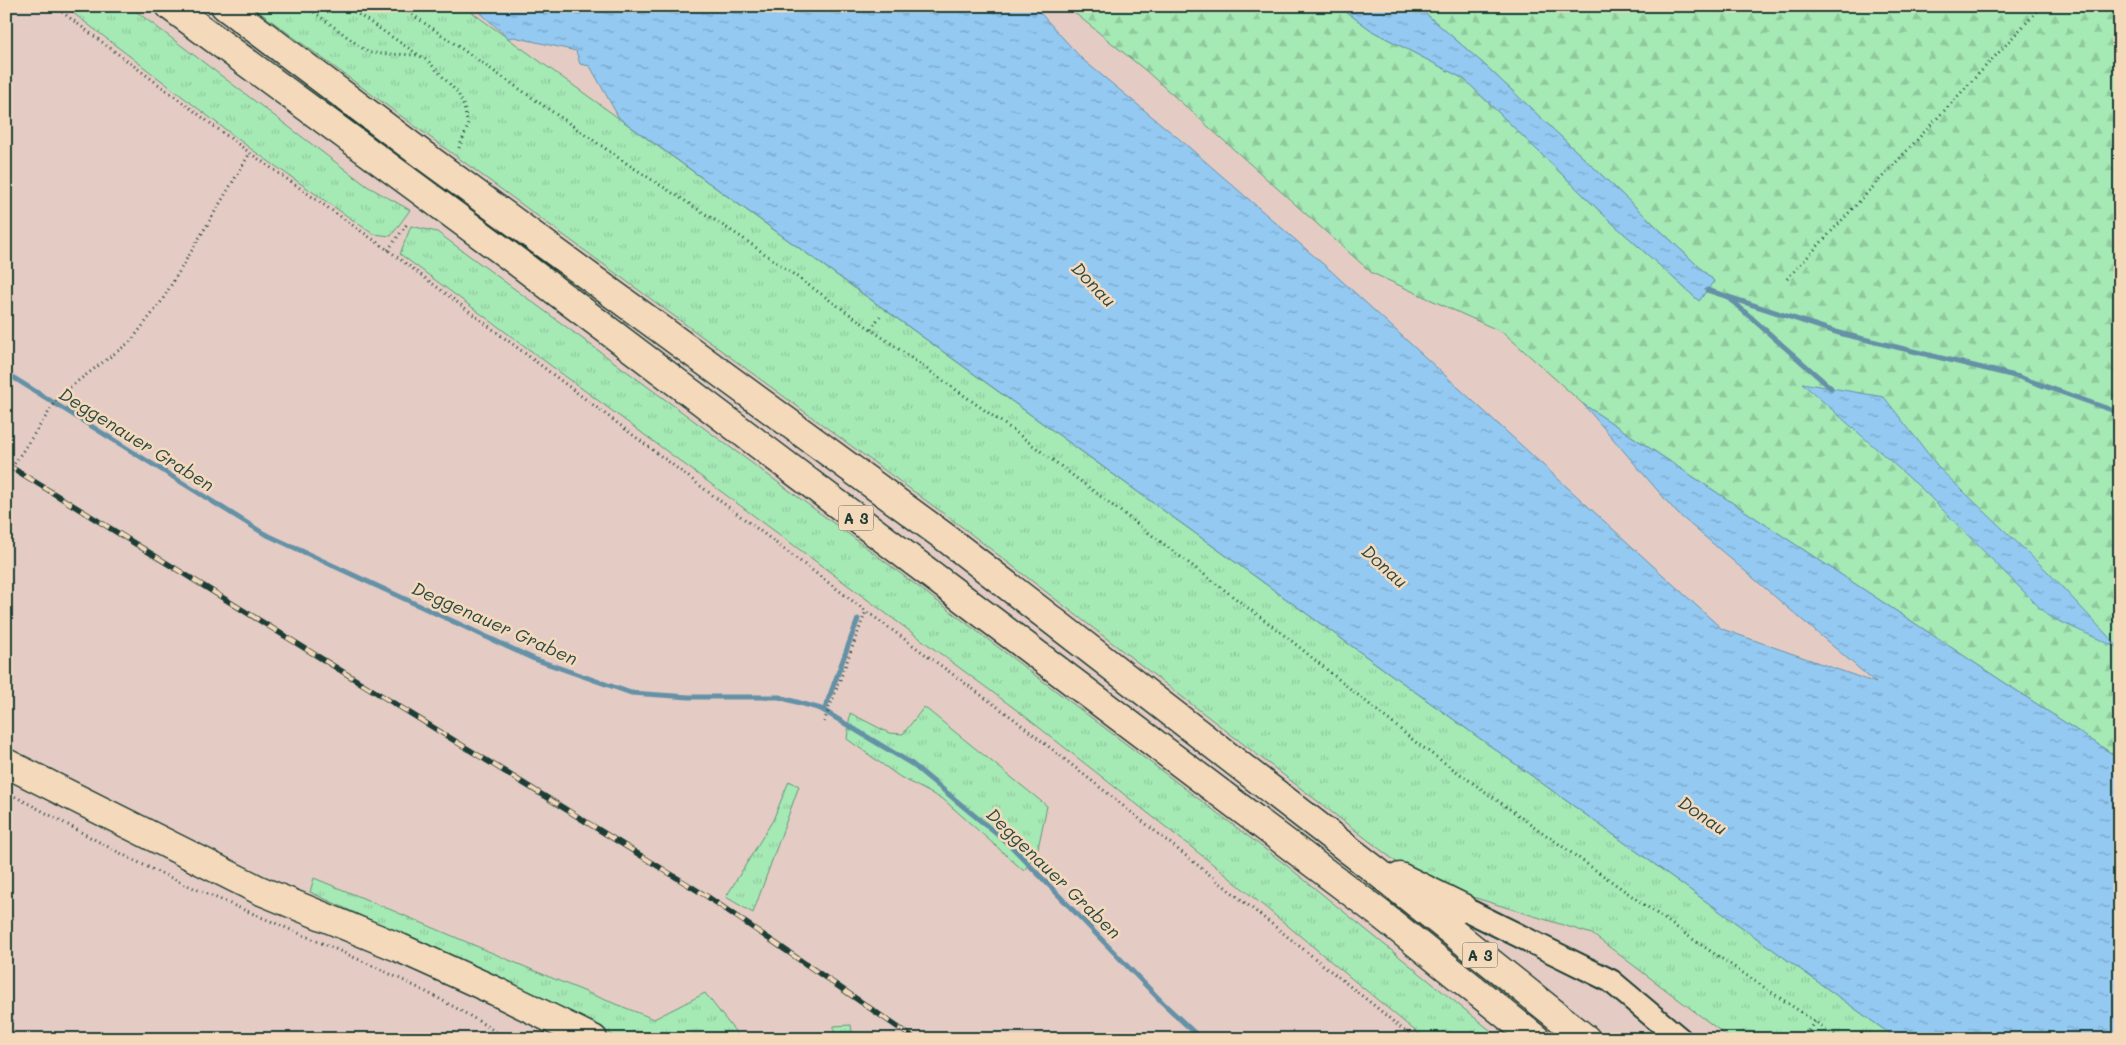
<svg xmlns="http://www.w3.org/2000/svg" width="2126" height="1045" viewBox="0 0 2126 1045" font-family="Mali,sans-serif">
<defs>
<pattern id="grass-tufts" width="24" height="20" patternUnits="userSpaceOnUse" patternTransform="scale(1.25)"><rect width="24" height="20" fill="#a5e9b5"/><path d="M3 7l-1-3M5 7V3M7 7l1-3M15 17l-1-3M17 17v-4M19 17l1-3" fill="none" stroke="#8ec99c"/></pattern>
<pattern id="forest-firs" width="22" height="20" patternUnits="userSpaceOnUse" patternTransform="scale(1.25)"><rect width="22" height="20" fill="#a5e9b5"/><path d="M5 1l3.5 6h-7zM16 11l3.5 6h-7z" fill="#8ec99c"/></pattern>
<pattern id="water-ripples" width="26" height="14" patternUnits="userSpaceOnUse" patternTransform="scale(1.25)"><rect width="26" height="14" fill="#94c9f2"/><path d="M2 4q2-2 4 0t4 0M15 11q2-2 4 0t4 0" fill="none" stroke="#78a4c5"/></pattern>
</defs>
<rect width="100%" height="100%" fill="#e4ccc5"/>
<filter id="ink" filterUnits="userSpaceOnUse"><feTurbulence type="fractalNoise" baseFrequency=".02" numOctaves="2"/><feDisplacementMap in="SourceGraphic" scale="10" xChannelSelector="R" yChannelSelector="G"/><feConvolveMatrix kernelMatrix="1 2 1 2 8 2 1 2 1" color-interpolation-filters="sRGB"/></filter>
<g filter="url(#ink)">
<!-- grass -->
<path fill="url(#grass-tufts)" stroke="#629374" d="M64,6H129L367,186L410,210L391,236L373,234L251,149Z
M251,6H463L1897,1039H1731L1592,934L1421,881L962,527Z
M411,226L437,232L851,536L1286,865L1501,1039H1425L1214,865L1022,714L400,254Z
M924,707L1047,806L1038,848L1024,871L944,800L900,777L847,739L850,713L889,733L903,734Z
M789,781L799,786L753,913L726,897L773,820Z
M314,878C428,924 539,975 654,1019L705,993L741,1039H620L577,1016L310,892Z
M851,1025L853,1039H834V1026Z"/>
<!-- forest -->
<path fill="url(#forest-firs)" stroke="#629374" d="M1066,6H1338L1374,32L1464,79L1609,220L1699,301L1713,280L1486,66L1417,6H2120V759L1583,404L1504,333L1372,273L1145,70Z"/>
<!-- water -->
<path fill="url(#water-ripples)" stroke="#6591a6" d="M473,6H1034L1082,59L1183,142L1330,270L1722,629L1876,683L1677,513L1583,404L2120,759V1039H1897L619,118L590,66L580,64L576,51L514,37L508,38Z
M1338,6H1417L1486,66L1714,281L1699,301L1609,220L1464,79L1374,32Z
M1802,383L1884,397L1940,469L2048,572L2120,649L2048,616L1922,489Z"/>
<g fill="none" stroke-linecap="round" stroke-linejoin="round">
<!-- stream -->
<path stroke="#6591a6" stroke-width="5" d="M1707,290L1839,333L2019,377L2120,413
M1730,299L1831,388
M6,373L263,533L534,659L631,693L689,697H779L821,709L912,764L1010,845L1163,1003L1201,1039
M824,711L858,619"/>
<!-- minor casing -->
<g stroke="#1f3d34" stroke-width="26">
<path id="minor" d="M1463,908L1611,981L1680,1039"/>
</g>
<!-- major casing -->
<g stroke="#1f3d34" stroke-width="31">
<path id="major" d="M6,763L259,890L400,948L493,990L593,1039"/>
</g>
<!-- highway casing -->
<g stroke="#1f3d34" stroke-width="31">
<path id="highway" d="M170,6L516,261L1379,913L1536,1039
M225,6L423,155L946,538L1375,870L1586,1039
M1400,877L1463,908"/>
</g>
<!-- path -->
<path stroke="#1f3d34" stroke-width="3" stroke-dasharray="1 4" stroke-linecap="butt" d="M54,6L250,153L388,250L866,611L1014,719L1376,1007L1414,1039
M306,6L369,53L417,55
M346,6L429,62L458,93L464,107L468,126L459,148
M400,6L629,165L741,237L1014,431L1288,638L1418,744L1694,940L1841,1039
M388,250L407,224
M1787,279L2042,6
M871,329L880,316
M6,476L61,394L131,341L161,302L250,153
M824,722L866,611
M6,792C62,820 116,854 174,879C285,930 404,971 507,1039
M1803,1039L1815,1021"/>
<!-- minor -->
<use href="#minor" stroke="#f4d9bb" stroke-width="22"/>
<!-- major -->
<use href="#major" stroke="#f4d9bb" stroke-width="28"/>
<!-- highway -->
<use href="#highway" stroke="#f4d9bb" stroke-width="28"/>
<!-- rail casing -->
<g stroke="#1f3d34" stroke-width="5.5">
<path id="rail" d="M6,464L708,897L915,1039"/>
</g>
<!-- rail -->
<use href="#rail" stroke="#f4d9bb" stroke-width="4" stroke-dasharray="11" stroke-linecap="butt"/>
</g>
</g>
<g text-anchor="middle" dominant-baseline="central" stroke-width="5" stroke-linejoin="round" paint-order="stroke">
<!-- shield labels -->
<g fill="#f4d9bb" stroke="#5f6c5c" stroke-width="1">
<rect x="838.5" y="505.5" width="35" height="25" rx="4"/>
<rect x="1462.5" y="942.5" width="35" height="25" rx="4"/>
</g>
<g font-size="15" font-weight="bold" fill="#1f3d34">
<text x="856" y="518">A 3</text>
<text x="1480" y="955">A 3</text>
</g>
<!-- water labels -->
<g font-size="18" font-style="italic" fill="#2b4b47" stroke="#f4d9bb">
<text transform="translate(1094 284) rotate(46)">Donau</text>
<text transform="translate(137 439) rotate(32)">Deggenauer Graben</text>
<text transform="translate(1385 566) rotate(42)">Donau</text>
<text transform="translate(495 623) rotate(24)">Deggenauer Graben</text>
<text transform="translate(1703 815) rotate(34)">Donau</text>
<text transform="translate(1054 873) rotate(44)">Deggenauer Graben</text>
</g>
</g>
<!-- margin -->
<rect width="2126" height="1045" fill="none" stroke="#f4d9bb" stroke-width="25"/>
<rect x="12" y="12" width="2101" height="1020" fill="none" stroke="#1f3d34" stroke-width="2" filter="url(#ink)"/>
</svg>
